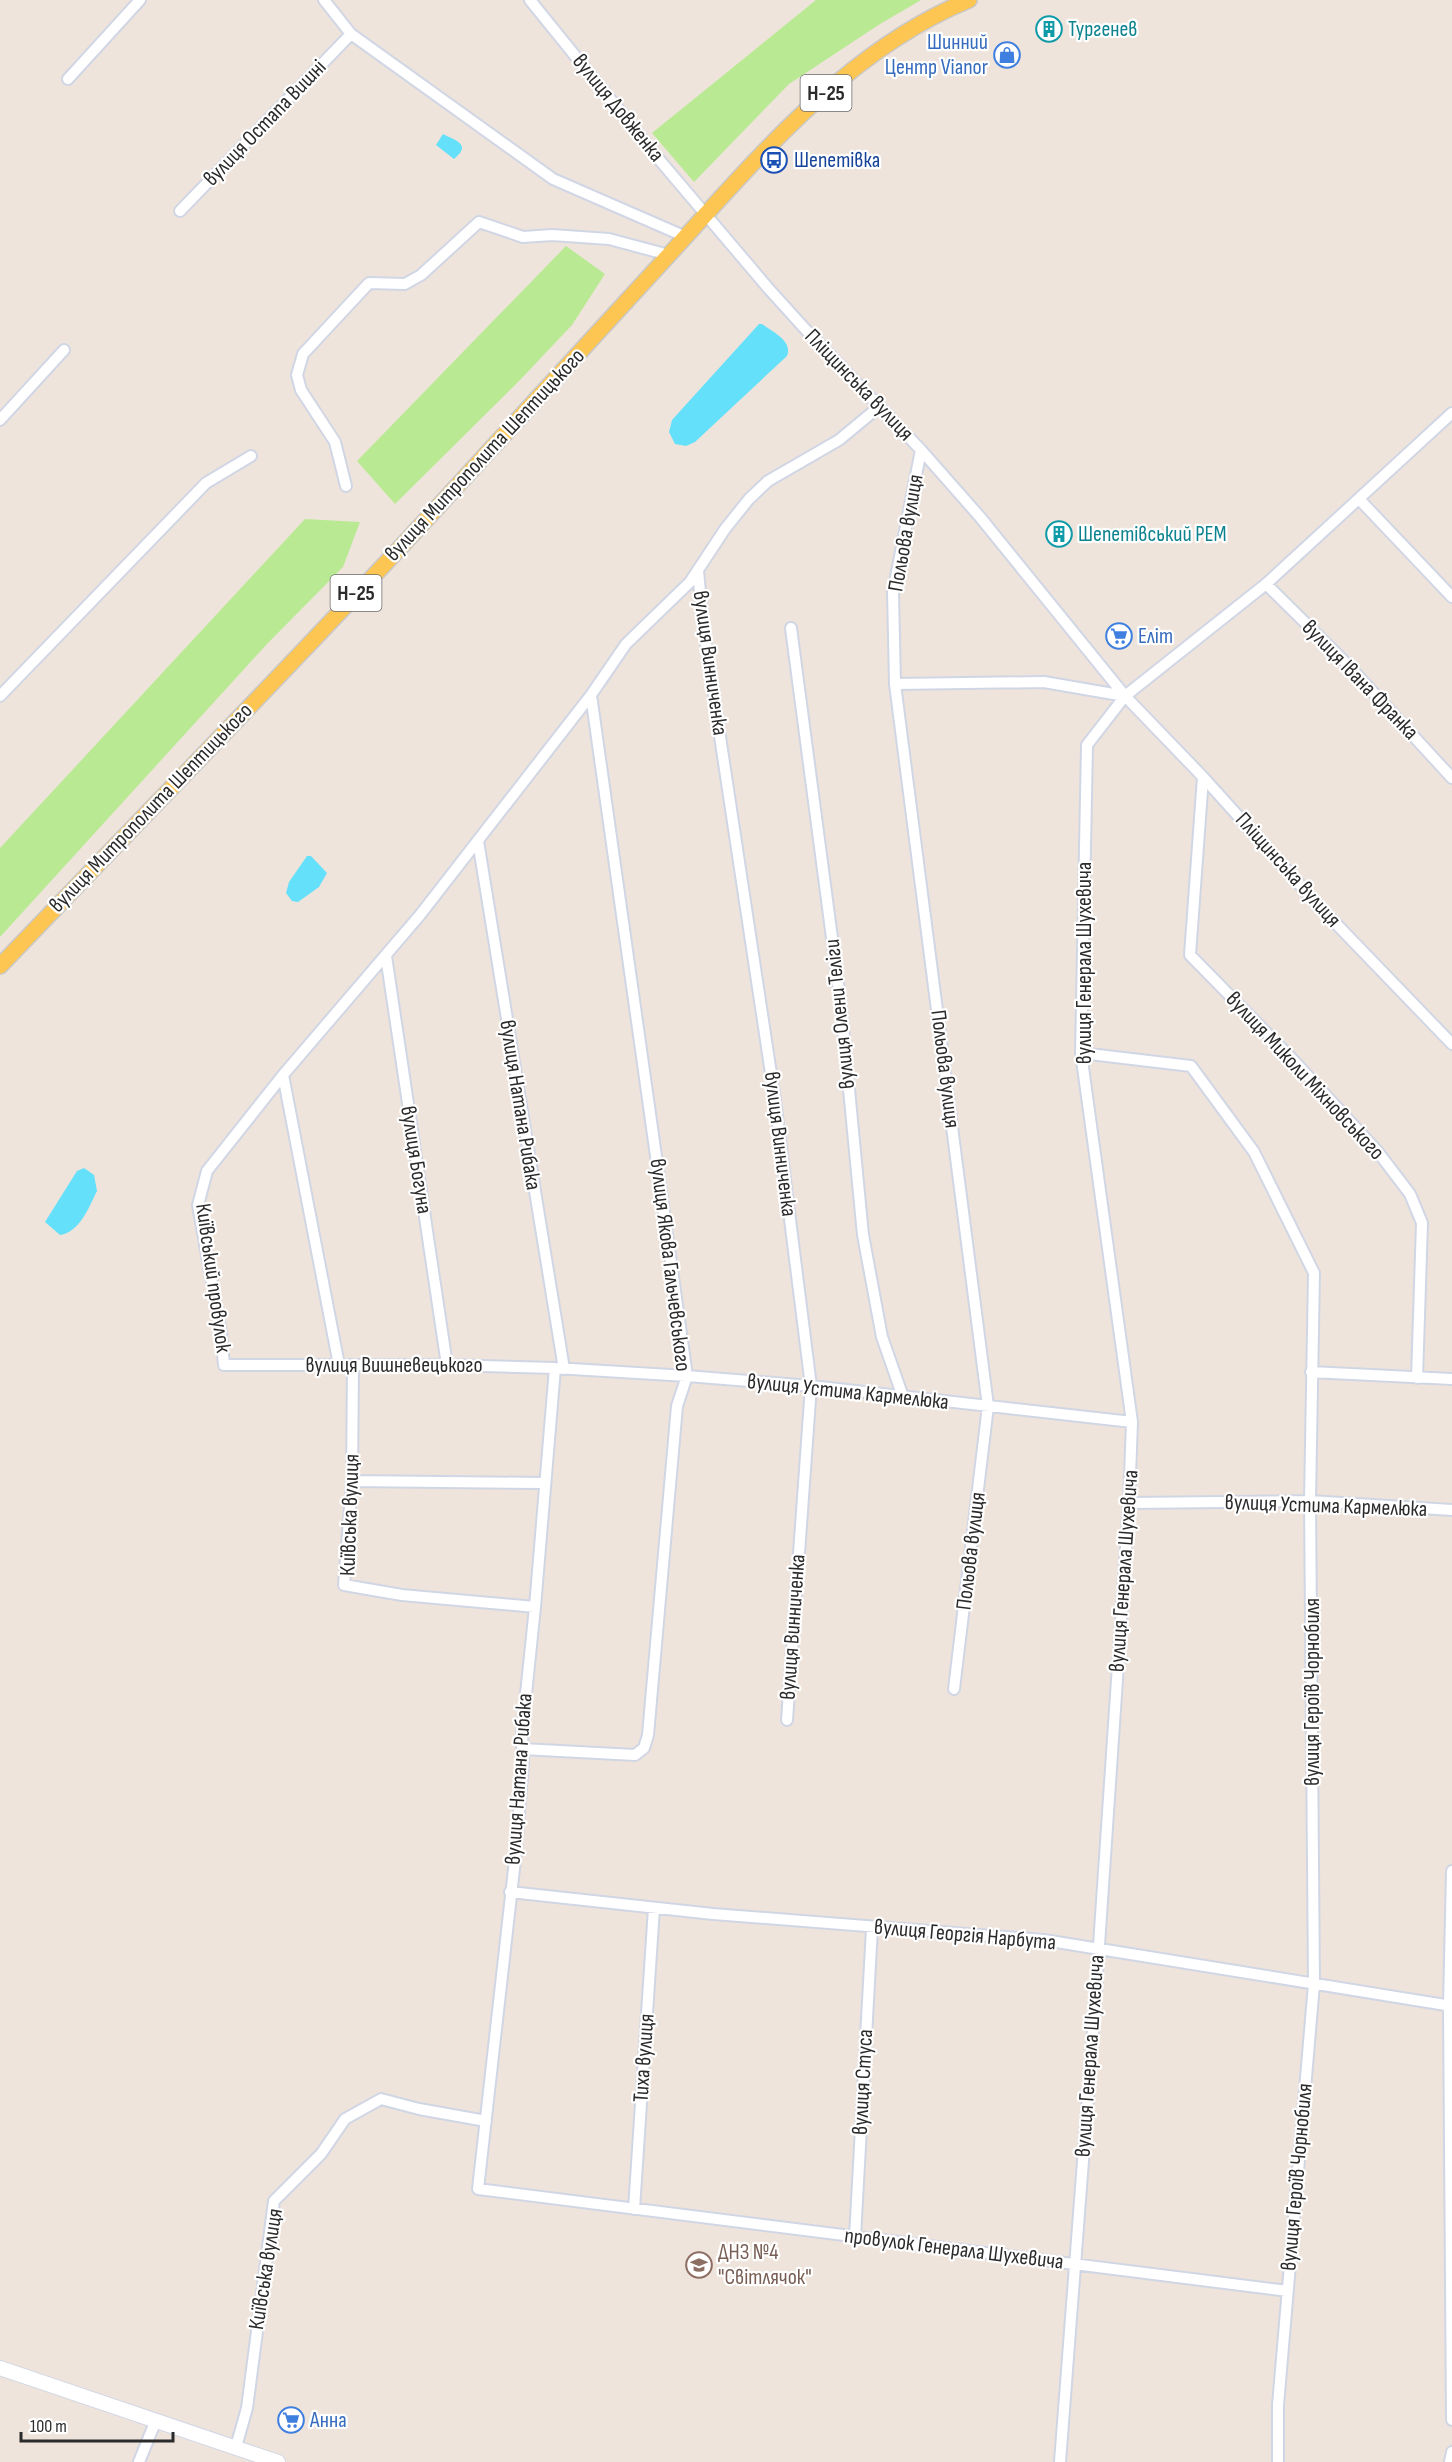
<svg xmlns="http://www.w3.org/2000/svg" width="1452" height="2462" viewBox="0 0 1452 2462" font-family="'Sofia Sans Condensed',sans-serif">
<rect width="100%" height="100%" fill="#eee4db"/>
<!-- green -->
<path fill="#b9ea93" d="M816,0H921L880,24L789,84L694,182L652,133Z
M566,246L605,274L572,325L520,380L395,504L357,461Z
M305,519L360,522L343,567L267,644L0,937V848Z"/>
<!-- water -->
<path fill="#65e0fa" d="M443,134C456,141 472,144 454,159L436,145Z
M759,324H762C773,332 793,341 787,356L695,442L686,446L675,444L669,432L672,420Z
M307,856H311L327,873L319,887L298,902L292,901L286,893L289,882Z
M84,1168L94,1175L97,1191C89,1207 80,1232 60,1235L45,1222L77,1171Z"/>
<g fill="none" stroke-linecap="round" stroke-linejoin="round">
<!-- minor casing -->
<g stroke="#d1d6e5" stroke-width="14">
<path id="minor" d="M324,0L351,34L553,179L686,237
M530,0L657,157L768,288L806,330L921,450L980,517L1125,696L1203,777L1319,906L1452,1044
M68,79L140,0
M180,211L351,34
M880,406L839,440L768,481L749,499L725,529L690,582L626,644L591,695L420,915L283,1075L207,1171L198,1205L221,1333L224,1365H447L555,1368L687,1376L811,1386L1132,1422
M0,420L64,350
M921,450L893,592L895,684L988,1406L954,1689
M346,486L335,442L301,390L297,375L303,354L369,283L405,284L421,275L479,222L523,237L552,235L609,239L669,255
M1359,499L1452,597
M698,571L703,624L775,1100L811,1386L787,1720
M1266,584L1347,664L1452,778
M791,628L841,1006L863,1235L882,1337L903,1397
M895,684L1044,682L1125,696
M0,696L206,483L251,456
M1203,777L1190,955L1294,1061L1378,1152L1410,1194L1422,1223L1417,1378
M478,841L564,1369
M386,956L447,1365
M1081,1053L1191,1066L1254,1152L1314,1273L1310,1501L1314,1984L1278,2405V2462
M283,1075L339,1365
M353,1365L352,1481L344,1585L402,1595L535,1607
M555,1368L535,1607L522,1733L523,1764L515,1860L478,2189L1288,2291
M1311,1372L1452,1379
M352,1481L544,1483
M1129,1503L1310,1501L1452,1510
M522,1749L635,1755L644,1748L648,1735L677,1406L687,1376L591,695
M1452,1871L1449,2006L1452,2420
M510,1892L713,1914L1044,1940L1452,2006
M634,2209L654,1908
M855,2237L872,1928
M236,2447L247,2408L274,2201L321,2154L345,2119L381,2099L419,2109L486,2121
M139,2462L156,2420
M1060,2462L1095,2004L1129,1503L1132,1422L1081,1053L1087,745L1125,696L1266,584L1452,413
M1450,2462L1452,2452"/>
</g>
<!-- secondary casing -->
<g stroke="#d1d6e5" stroke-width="16">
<path id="secondary" d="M0,2368L278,2462"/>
</g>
<!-- primary casing -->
<g stroke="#c8c8c8" stroke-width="18">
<path id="primary" d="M0,966C153,806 308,649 457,486C527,410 597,334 667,257C755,161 846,50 969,0"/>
</g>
<!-- minor -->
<use href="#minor" stroke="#fff" stroke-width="10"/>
<!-- secondary -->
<use href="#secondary" stroke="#fff" stroke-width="14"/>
<!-- primary -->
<use href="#primary" stroke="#fdc551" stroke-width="15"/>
</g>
<!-- icons -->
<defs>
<g id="building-ring" transform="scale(1.35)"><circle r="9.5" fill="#fff" stroke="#0f9aa8" stroke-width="1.5"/><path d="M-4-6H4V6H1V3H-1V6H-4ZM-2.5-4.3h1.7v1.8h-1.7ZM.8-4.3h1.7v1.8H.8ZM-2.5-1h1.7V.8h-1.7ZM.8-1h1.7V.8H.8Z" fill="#0f9aa8"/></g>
<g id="shop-ring" transform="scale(1.35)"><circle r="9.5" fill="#fff" stroke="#3f7fe0" stroke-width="1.5"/><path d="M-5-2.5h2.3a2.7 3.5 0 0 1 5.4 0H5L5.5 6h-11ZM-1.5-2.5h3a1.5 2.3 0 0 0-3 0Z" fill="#3f7fe0"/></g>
<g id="bus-ring" transform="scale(1.35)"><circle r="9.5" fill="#fff" stroke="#1a4fb4" stroke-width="1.5"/><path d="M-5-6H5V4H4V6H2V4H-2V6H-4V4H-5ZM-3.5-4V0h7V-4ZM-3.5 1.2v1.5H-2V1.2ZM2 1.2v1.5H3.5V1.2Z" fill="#1a4fb4"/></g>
<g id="supermarket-ring" transform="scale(1.35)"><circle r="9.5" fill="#fff" stroke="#3f7fe0" stroke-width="1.5"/><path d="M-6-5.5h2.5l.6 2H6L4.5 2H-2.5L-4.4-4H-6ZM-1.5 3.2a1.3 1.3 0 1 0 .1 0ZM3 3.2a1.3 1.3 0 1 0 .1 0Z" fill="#3f7fe0"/></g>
<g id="school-ring" transform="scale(1.35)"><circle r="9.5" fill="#fff" stroke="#8d6e63" stroke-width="1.5"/><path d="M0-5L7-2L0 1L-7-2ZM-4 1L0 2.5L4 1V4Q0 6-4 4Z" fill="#8d6e63"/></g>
</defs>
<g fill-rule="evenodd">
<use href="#building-ring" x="1049" y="29"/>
<use href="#shop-ring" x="1007" y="55"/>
<use href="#bus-ring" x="774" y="160"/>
<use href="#building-ring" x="1059" y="534"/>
<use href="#supermarket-ring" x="1119" y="636"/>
<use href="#school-ring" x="699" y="2265"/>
<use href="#supermarket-ring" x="291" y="2420"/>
</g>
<g text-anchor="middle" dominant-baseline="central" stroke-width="4.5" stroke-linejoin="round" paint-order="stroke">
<!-- shield labels -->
<g fill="#fff" stroke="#6b6b6b" stroke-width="1.5">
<rect x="800.5" y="75" width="51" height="36" rx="4.5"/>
<rect x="330.5" y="575" width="51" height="36" rx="4.5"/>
</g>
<g font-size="21" font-weight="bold" fill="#2b2b2b">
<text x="826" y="93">Н-25</text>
<text x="356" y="593">Н-25</text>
</g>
<!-- culture labels -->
<g font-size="22" fill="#0d838f" stroke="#fff" text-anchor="start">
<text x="1068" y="29">Тургенев</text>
<text x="1078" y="534">Шепетівський РЕМ</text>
</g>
<!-- shop labels -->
<g font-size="22" fill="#366cbe" stroke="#fff" text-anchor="start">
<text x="988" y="42" text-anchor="end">Шинний<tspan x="988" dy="25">Центр Vianor</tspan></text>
<text x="1138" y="636">Еліт</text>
<text x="310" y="2420">Анна</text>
</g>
<!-- street labels -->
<g font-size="22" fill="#2b2b2b" stroke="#fff">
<text transform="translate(618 108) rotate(51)">вулиця Довженка</text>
<text transform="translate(265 123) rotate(-46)">вулиця Остапа Вишні</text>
<text transform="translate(859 385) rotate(46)">Пліщинська вулиця</text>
<text transform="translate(485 455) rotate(-47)">вулиця Митрополита Шептицького</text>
<text transform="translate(906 533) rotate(-80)">Польова вулиця</text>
<text transform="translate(710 663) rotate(82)">вулиця Винниченка</text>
<text transform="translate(1360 680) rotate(46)">вулиця Івана Франка</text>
<text transform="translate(151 808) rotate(-46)">вулиця Митрополита Шептицького</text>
<text transform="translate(1288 870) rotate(48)">Пліщинська вулиця</text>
<text transform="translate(1084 963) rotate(-90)">вулиця Генерала Шухевича</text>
<text transform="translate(840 1014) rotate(-96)">вулиця Олени Теліги</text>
<text transform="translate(945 1069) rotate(83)">Польова вулиця</text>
<text transform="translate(1305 1076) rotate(47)">вулиця Миколи Міхновського</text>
<text transform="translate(520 1105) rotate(81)">вулиця Натана Рибака</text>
<text transform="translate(780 1144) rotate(83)">вулиця Винниченка</text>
<text transform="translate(416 1160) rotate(81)">вулиця Богуна</text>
<text transform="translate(670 1265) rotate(83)">вулиця Якова Гальчевського</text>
<text transform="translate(213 1278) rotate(82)">Київський провулок</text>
<text x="394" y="1365">вулиця Вишневецького</text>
<text transform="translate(848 1392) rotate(6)">вулиця Устима Кармелюка</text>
<text transform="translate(1326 1506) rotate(2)">вулиця Устима Кармелюка</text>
<text transform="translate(350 1515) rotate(-88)">Київська вулиця</text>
<text transform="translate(971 1551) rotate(-83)">Польова вулиця</text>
<text transform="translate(1124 1571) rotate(-86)">вулиця Генерала Шухевича</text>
<text transform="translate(793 1627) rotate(-86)">вулиця Винниченка</text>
<text transform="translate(1312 1692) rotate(-90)">вулиця Героїв Чорнобиля</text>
<text transform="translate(519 1779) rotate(-86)">вулиця Натана Рибака</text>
<text transform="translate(965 1935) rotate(5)">вулиця Георгія Нарбута</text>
<text transform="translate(1090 2056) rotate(-86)">вулиця Генерала Шухевича</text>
<text transform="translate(644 2058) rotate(-86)">Тиха вулиця</text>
<text transform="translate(863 2082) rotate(-87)">вулиця Стуса</text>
<text transform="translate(1297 2177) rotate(-85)">вулиця Героїв Чорнобиля</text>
<text transform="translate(954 2249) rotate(7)">провулок Генерала Шухевича</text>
<text transform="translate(266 2269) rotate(-81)">Київська вулиця</text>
</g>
<!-- transit labels -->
<g font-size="22" fill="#164399" stroke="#fff" text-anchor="start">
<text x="794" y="160">Шепетівка</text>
</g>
<!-- education labels -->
<g font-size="22" fill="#785e54" stroke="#fff" text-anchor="start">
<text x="718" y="2252">ДНЗ №4<tspan x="718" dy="25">"Світлячок"</tspan></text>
</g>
</g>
<!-- scale -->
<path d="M21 2432v9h152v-9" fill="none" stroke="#2b2b2b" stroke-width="3"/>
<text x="30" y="2432" font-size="18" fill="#2b2b2b" stroke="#ffffff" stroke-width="4.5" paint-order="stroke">100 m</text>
</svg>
